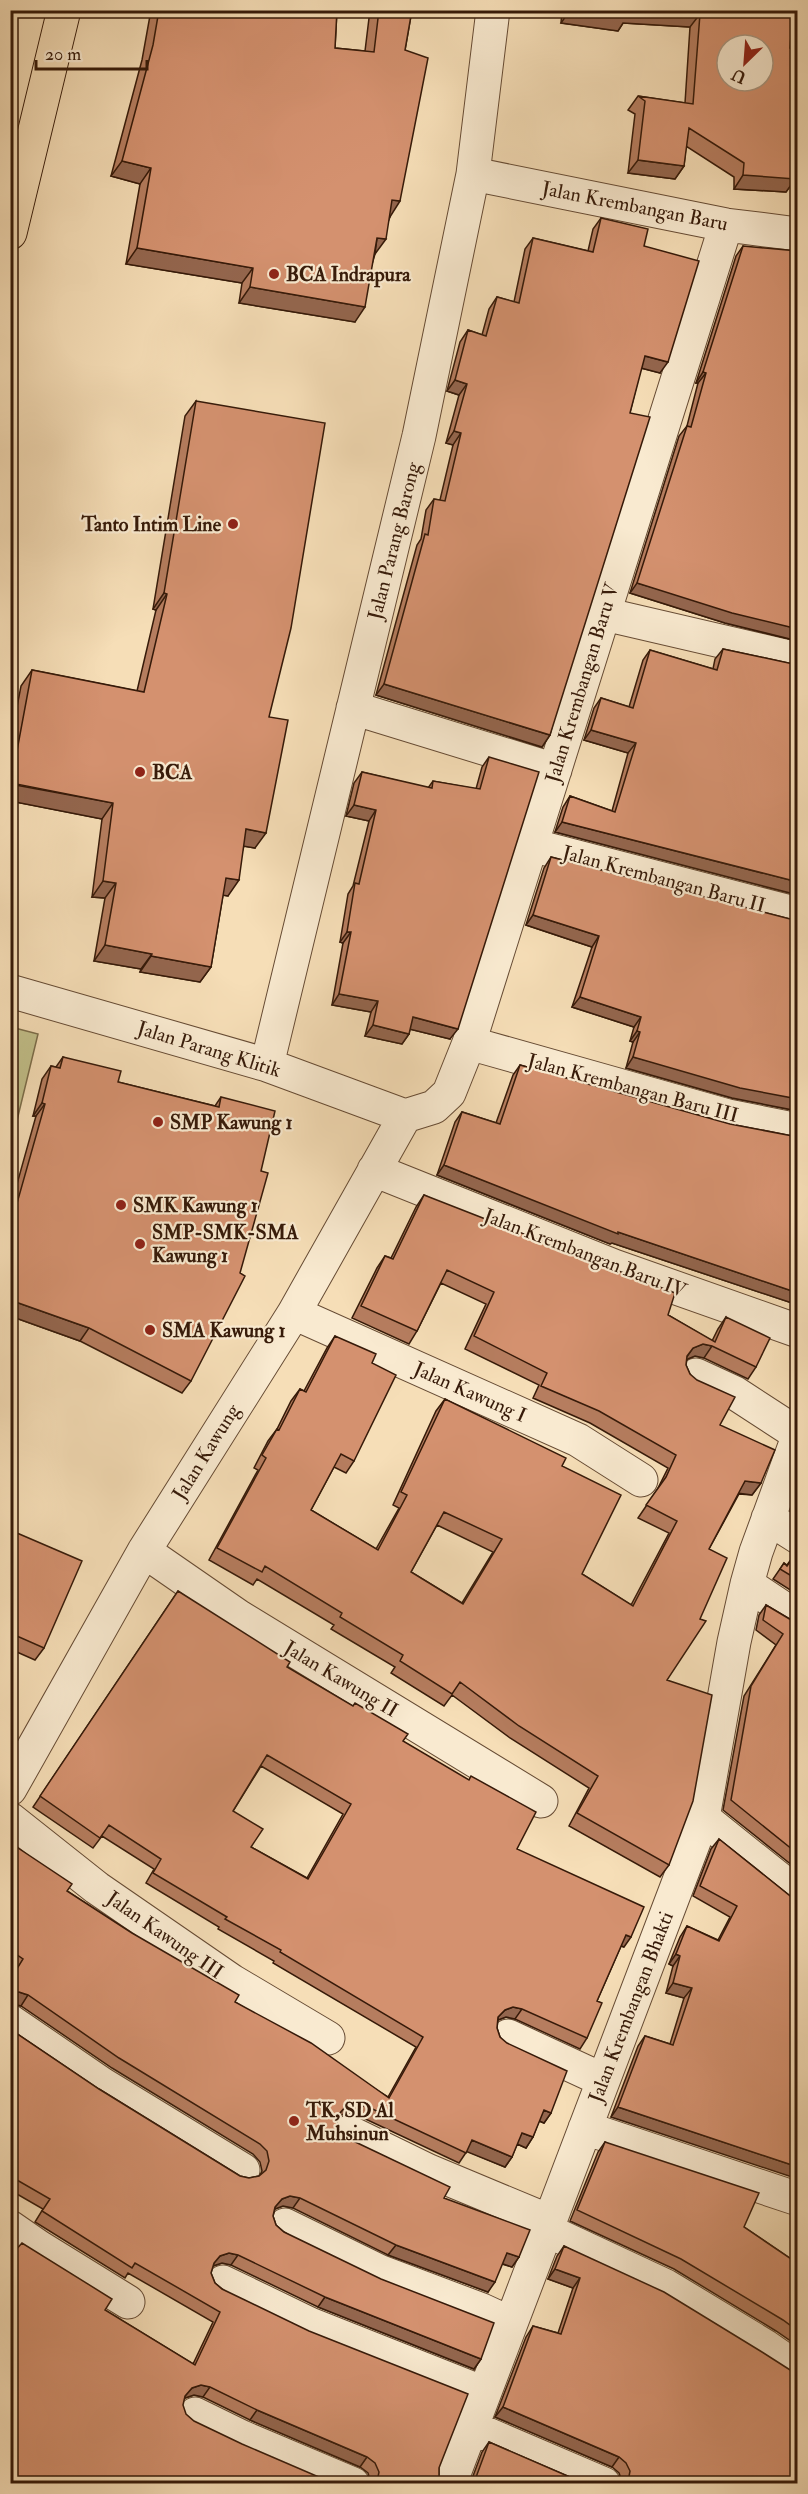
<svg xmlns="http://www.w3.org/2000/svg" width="808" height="2494" viewBox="0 0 808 2494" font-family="'IM FELL Double Pica',serif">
<rect width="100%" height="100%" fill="#f6deb7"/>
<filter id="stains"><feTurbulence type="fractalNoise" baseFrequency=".00333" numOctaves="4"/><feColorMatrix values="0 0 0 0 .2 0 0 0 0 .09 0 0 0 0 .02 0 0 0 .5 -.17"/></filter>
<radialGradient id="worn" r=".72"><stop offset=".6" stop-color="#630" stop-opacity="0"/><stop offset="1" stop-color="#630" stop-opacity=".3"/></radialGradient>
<!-- green -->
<path fill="#c2c08a" stroke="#7c6d4a" stroke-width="1.5" d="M11,1027L38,1034L11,1145L10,1027Z"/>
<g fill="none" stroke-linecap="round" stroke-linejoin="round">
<!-- minor casing -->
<g stroke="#664b34" stroke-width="35">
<path id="minor" d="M473,174L726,225L798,234
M604,614L798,659
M353,708L555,770
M531,845L798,914
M10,991L267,1065L405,1116
M469,1043L728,1116L798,1130
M267,1065L419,436L473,174L493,10
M405,1116L434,1107L449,1093L469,1043L726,225
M374,1170L614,1266L798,1331
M294,1313L578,1440L641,1480
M696,1375L735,1393L798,1434
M768,1518L798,1537
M144,1551L238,1616L541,1801
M747,1584L798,1618
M10,1789L144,1551L294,1313L405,1116
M703,1818L798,1894
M10,1819L97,1888L232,1981L328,2038
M10,2021L102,2084L243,2170
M508,2036L603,2080
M585,2128L798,2199
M349,2132L429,2171L549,2221
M285,2225L381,2272L482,2310L510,2323
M10,2227L39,2247L128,2302
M546,2230L666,2286L765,2346L798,2369
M223,2282L310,2324L484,2393
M195,2414L242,2437L353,2484
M471,2427L604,2484
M450,2484L703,1818L734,1642L747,1584L756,1552L798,1437"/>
</g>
<!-- major casing -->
<g stroke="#361a09" stroke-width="35">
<path id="major" d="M10,233L64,10"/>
</g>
<!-- minor -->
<use href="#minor" stroke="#f9ead0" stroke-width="33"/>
<!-- major -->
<use href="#major" stroke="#f6deb7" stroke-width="33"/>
</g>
<!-- wall -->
<path fill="#b67d5f" stroke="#361a09" stroke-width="1.5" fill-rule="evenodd" d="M151,10H337L335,48L365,51L370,10H412L405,50L390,217L375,254L355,322L239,303L242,283L126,264L140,184L111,176L142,60Z
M562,10H793L790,48L791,185L786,192L734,189V177L686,146L684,166L675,179L628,173L635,114L628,110L638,96L685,103L690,27L623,23L618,31L561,23Z
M601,218L644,246L660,373L641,368L550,735L542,747L376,695L417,545L421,539L426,510L434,499L440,500L453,445L446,443L459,395L447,391L460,342L468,330L482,335L489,309L497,297L514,302L525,249L533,238L588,251L593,229Z
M743,246L794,288L798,289V641L725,623L630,593L679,436L687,426L698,383H696L736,256Z
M196,401L269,717L255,848L244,846L228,896L223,895L211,967L200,982L140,972L141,969L94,961L105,898L92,897L102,819L10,801V743L21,686L32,670L137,691L156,610L153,609L185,416Z
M723,649L798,665V895L555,832L563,807L570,796L612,811L628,753L584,740L594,708L601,698L629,707L643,660L650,650L713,669L715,659Z
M489,757L450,1039L410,1029L409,1034L402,1044L365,1036L371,1012L332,1005L343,943L340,942L348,894L353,886L369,821L346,816L354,783L362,772L428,788L433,781L476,789L482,767Z
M551,857L798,921V1111L732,1098L626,1068L633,1042L630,1041L634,1027L572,1007L592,947L526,925L544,868Z
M63,1057L118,1082L215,1106L221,1097L191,1381L182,1393L80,1341L10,1316V1209L36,1116H33L42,1079L51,1066L56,1067Z
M520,1065L730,1124L798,1137V1305L612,1243L610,1244L437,1175L455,1122L462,1112L496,1123L513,1075Z
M424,1195L668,1315L712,1341L718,1329L726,1317L756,1367L748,1379L704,1358L695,1356L687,1359L686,1365L690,1374L720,1425L761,1483L752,1495L739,1494L709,1549L667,1680L669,1865L660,1877L569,1826L589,1788L510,1738L452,1695L444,1706L391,1673L395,1667L331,1629L334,1625L257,1579L253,1585L209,1560L258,1470L254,1468L268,1441L277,1429L291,1401L300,1389L304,1391L327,1348L335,1336L372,1363L354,1461L346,1473L334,1467L311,1510L376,1549L399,1508L393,1505L436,1411L445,1399L562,1466L582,1574L631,1605L669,1533L638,1518L657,1490L668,1468L590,1423L533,1398L539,1385L465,1349L486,1304L441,1283L417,1331L409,1344L352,1318L377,1268L385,1256L391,1258L416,1207ZM437,1525L493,1552L462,1603L411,1572Z
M10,1530L44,1648L35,1660L10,1649Z
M798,1550V1595L773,1579L784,1563L787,1565Z
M178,1591L287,1667L403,1741L517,1849L624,1947L621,1946L597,2001L587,2038L580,2049L515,2019L506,2017L498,2020L497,2028L500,2037L551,2113L544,2123L539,2121L533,2137L526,2148L517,2144L512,2157L505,2167L467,2151L459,2163L357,2115L347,2113L339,2116L337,2123L340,2132L347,2138L444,2198L519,2257L512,2267L502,2264L488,2292L388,2255L293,2208L283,2206L275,2209L273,2216L276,2225L284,2232L481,2359L474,2369L318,2307L231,2265L222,2263L213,2266L211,2273L215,2283L439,2468V2477L442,2484H371L368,2473L360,2467L250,2420L203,2397L194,2395L185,2398L10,2484L105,2310L193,2364L213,2322L128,2273L125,2278L35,2222L43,2209L10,2190V2029L99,2089L240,2176L249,2178L259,2176L260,2175L262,2171L260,2162L253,2154L112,2068L21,2006L10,2003V1978L16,1969L10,1965V1847L67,1891L235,2002L388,2097L416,2047L273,1963L274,1961L218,1929L219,1927L146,1883L154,1869L102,1836L93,1848L33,1807ZM261,1766L343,1814L307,1878L251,1847L233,1811Z
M766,1605L798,1624V1870L723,1810L744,1696L776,1645L756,1630L759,1615Z
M719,1839L794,1899L798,1900L611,2117L638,2046L645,2036L670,2044L684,1998L666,1993L673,1966L669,1964L680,1937L687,1926L718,1940L730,1917L693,1896L711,1849Z
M605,2142L744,2227L793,2260L798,2250V2346L776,2331L674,2269L570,2221L598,2152Z
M564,2246L795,2374L798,2484H622V2481L619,2473L612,2467L495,2417L526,2337L533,2326L558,2333L573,2288L548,2279L557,2256Z
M489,2442L586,2484H470L482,2452Z"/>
<!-- shaded-wall -->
<path fill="#94664e" stroke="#361a09" stroke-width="1.5" d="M570,10H645L700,14L690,27L623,23L618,31L561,23Z
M638,160L684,166L675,179L628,173Z
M122,161L151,168L140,184L111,176Z
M798,171V186L791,185L786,192L734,189L743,175Z
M392,200L400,201L390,217L381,215Z
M377,238L386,239L375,254Z
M137,248L253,268L242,283L126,264Z
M250,287L365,307L355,322L239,303Z
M645,356L668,362L660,373L637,367Z
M703,372L706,373L698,383H696Z
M455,380L467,384L459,395L447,391Z
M454,431L461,433L453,445L446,443Z
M637,583L798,629V641L725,623L630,593Z
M164,593L167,594L156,610L153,609Z
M384,684L550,735L542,747L376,695Z
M591,730L636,743L628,753L584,740Z
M10,784L113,803L102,819L10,801Z
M354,805L376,810L369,821L346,816Z
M562,822L798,882V895L555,832Z
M246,829L266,833L255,848L236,845Z
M226,878L239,880L228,896L215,894Z
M103,881L116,883L105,898L92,897Z
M533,915L599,936L592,947L526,925Z
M347,932H351L343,943L340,942Z
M105,945L152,954L141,969L94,961Z
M151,956L211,967L200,982L140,972Z
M339,994L378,1001L371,1012L332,1005Z
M580,997L641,1017L634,1027L572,1007Z
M413,1017L458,1029L450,1039L405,1028Z
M373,1025L409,1034L402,1044L365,1036Z
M637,1031L640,1032L633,1042L630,1041Z
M633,1057L798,1099V1111L732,1098L626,1068Z
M42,1103L45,1104L36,1116H33Z
M444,1165L618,1232L798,1293V1305L612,1243L610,1244L437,1175Z
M10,1300L89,1328L80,1341L10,1316Z
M703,1344L712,1346L704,1358L695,1356L685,1360L679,1368L693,1348Z
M745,1481L761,1483L752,1495L737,1493Z
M626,1935L631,1937L624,1947L619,1945Z
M676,1954L680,1956L673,1966L669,1964Z
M673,1983L692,1988L684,1998L666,1993Z
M19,1992L28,1995L21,2006L10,2003V1994Z
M513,2007L522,2009L515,2019L506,2017L498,2020V2017L505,2010Z
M354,2103L364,2105L357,2115L347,2113L339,2116V2114L346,2106Z
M618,2107L798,2167V2179L611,2117Z
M544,2110L551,2113L544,2123L537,2120Z
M522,2133L533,2137L526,2148L515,2143Z
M472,2140L512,2157L505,2167L465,2151Z
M290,2196L300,2198L293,2208L283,2206L275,2209V2207L282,2199Z
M396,2245L495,2282L488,2292L388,2255Z
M229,2253L238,2255L231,2265L222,2263L213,2266L214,2263L220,2256Z
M507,2253L519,2257L512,2267L500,2263Z
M555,2269L580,2278L573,2288L548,2279Z
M325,2297L481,2359L474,2369L318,2307Z
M201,2385L210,2387L203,2397L194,2395L185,2398V2396L192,2388Z
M503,2407L619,2457L612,2467L495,2417Z
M257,2410L367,2457L360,2467L250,2420Z"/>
<!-- building -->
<path fill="#d4916f" stroke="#361a09" stroke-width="1.5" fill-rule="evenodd" d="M159,10H337L335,48L374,52L379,10H412L405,50L428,58L400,201L392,200L386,239L377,238L365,307L250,287L253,268L137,248L151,168L122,161L153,45Z
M577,10H628L627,17Z
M645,10H793L790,48L798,49V171H795V179L743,175L744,163L689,128L684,166L638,160L645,101L638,96L693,104L700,14ZM727,45H763V81H727Z
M601,218L648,229L644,246L699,261L668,362L645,356L630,413L650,417L550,735L384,684L425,534L428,535L434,499L445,501L461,433L454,431L467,384L455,380L468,330L486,336L497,297L519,303L533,238L593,252Z
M743,246L798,251V275L794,288L798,289V629L732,613L637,583L687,426L691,427L706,373L703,372Z
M196,401L325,423L291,628L269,717L288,720L266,833L246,829L239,880L226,878L211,967L151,956L152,954L105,945L116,883L103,881L113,803L11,783L32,670L144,692L167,594L164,593Z
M723,649L798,665V882L562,822L570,796L615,812L636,743L591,730L601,698L633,708L650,650L717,670Z
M489,757L539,772L458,1029L413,1017L409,1034L373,1025L378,1001L339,994L351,932H347L355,883L359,884L376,810L354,805L362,772L432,788L433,781L480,789Z
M551,857L798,921V1099L740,1088L633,1057L640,1032L637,1031L641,1017L580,997L599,936L533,915Z
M63,1057L121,1071L118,1082L219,1107L221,1097L275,1111L261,1171L268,1173L240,1273L245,1276L191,1381L89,1328L10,1300V1228L45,1104L42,1103L51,1066L60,1068Z
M520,1065L730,1124L798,1137V1293L618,1232V1234L444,1165L462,1112L500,1124Z
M424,1195L675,1293L668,1315L715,1342L726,1317L770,1338L756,1367L712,1346L703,1344L693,1348L687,1356L686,1365L690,1374L697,1380L735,1397L720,1425L775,1450L761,1483L745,1481L709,1549L727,1558L700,1619L706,1621L667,1680L712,1695L693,1801L669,1865L577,1813L598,1776L519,1726L460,1682L452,1694L400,1661L403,1655L340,1617L342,1613L265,1566L262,1572L217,1548L266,1458L262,1455L277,1429L279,1430L300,1389L306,1392L335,1336L376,1354L372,1363L396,1375L354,1461L341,1454L311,1510L378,1550L407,1495L401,1492L445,1399L566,1458L562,1466L621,1495L582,1574L633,1606L677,1521L646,1505L666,1477L676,1455L599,1411L541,1386L547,1373L474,1336L494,1292L447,1270L417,1331L361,1306L385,1256L393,1259ZM444,1512L502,1539L463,1604L411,1572Z
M10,1530L82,1561L44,1648L10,1633Z
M798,1550V1580L780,1569L784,1563L787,1566Z
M178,1591L290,1662L287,1667L353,1706L355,1703L408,1734L403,1741L469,1780L471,1776L536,1812L517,1849L644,1907L631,1937L626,1935L597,2001L602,2003L587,2038L522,2009L513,2007L505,2010L498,2017L497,2028L500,2037L507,2043L567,2071L551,2113L544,2110L533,2137L522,2133L512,2157L472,2140L466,2153L364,2105L354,2103L346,2106L339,2114L337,2123L340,2132L347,2138L450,2187L444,2198L530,2230L519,2257L507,2253L495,2282L396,2245L300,2198L290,2196L282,2199L275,2207L273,2216L276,2225L284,2232L381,2279L494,2323L481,2359L325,2297L238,2255L229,2253L220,2256L214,2263L211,2273L215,2283L222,2289L309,2331L468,2394L439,2468V2477L442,2484H376L377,2482L379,2472L375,2463L367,2457L257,2410L210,2387L201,2385L192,2388L185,2396L183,2405L186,2414L194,2421L242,2444L335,2484H10V2251L13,2253L22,2243L112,2299L105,2310L195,2365L220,2312L135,2263L132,2268L42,2211L50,2199L10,2176V2029L99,2089L240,2176L249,2178L259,2176L266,2170L269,2161L267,2151L260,2144L119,2058L28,1995L19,1992L10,1994V1980L23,1959L10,1950V1847L12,1844L72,1884L67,1891L132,1933L239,1995L235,2002L311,2043L389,2098L423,2037L280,1952L281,1950L225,1919L227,1917L153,1873L161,1859L109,1825L100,1838L40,1796ZM267,1755L351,1804L308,1879L251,1847L263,1829L233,1811Z
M766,1605L798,1624V1854L731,1800L751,1686L783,1634L763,1620Z
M719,1839L794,1899L798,1900V2167L618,2107L645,2036L673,2045L692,1988L673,1983L680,1956L676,1954L687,1926L719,1941L737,1906L700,1886Z
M605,2142L759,2193L744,2227L794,2261L798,2255V2331L783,2320L681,2259L577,2210Z
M564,2246L664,2292L762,2352L798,2375V2484H627L628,2482L630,2471L626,2463L619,2457L503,2407L533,2326L561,2334L580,2278L555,2269Z
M489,2442L586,2484H473L475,2480Z"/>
<!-- markers -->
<g fill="#8f2418" stroke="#f9ead0" stroke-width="2">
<circle cx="274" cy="274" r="6"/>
<circle cx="233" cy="524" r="6"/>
<circle cx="140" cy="772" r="6"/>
<circle cx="158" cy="1122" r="6"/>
<circle cx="121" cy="1205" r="6"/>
<circle cx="140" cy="1244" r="6"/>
<circle cx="150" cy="1330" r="6"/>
<circle cx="294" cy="2121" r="6"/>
</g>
<g text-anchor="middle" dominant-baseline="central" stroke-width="4.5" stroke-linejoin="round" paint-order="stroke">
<!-- street labels -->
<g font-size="20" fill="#361a09" stroke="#f9ead0">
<text transform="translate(635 206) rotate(11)">Jalan Krembangan Baru</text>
<text transform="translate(394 541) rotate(-76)">Jalan Parang Barong</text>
<text transform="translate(582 683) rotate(-73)">Jalan Krembangan Baru V</text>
<text transform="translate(664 879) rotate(15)">Jalan Krembangan Baru II</text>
<text transform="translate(209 1049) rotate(17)">Jalan Parang Klitik</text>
<text transform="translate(633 1088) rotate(15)">Jalan Krembangan Baru III</text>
<text transform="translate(585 1253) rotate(21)">Jalan Krembangan Baru IV</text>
<text transform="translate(470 1392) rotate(24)">Jalan Kawung I</text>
<text transform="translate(206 1452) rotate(-58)">Jalan Kawung</text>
<text transform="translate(341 1679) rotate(31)">Jalan Kawung II</text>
<text transform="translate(165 1935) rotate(35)">Jalan Kawung III</text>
<text transform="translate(631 2007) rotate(-69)">Jalan Krembangan Bhakti</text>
</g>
<!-- poi labels -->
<g font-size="20" font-weight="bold" fill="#361a09" stroke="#f9ead0" text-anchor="start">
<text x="286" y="274">BCA Indrapura</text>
<text x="221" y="524" text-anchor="end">Tanto Intim Line</text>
<text x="152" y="772">BCA</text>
<text x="170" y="1122">SMP Kawung 1</text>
<text x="133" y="1205">SMK Kawung 1</text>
<text x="152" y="1232">SMP-SMK-SMA<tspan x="152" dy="23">Kawung 1</tspan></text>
<text x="162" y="1330">SMA Kawung 1</text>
<text x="306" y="2110">TK, SD Al<tspan x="306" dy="23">Muhsinun</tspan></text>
</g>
</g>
<!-- margin -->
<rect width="808" height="2494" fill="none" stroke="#f6deb7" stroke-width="36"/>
<rect x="12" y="12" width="784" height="2470" fill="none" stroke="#361a09" stroke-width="3"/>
<rect x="18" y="18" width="772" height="2458" fill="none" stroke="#361a09" stroke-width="1.5"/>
<!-- north arrow -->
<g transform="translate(745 63) rotate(205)"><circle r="28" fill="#f9ead0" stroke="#ab9780" stroke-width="1.5"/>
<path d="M0-4.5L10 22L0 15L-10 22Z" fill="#8f2418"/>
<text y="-9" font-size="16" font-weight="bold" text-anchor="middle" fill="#361a09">U</text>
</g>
<!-- scale -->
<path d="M36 60v9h111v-9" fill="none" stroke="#361a09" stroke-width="3"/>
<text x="45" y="60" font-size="18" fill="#361a09" stroke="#f9ead0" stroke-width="4.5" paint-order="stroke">20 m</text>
<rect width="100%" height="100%" filter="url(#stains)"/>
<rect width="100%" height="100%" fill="url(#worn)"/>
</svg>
